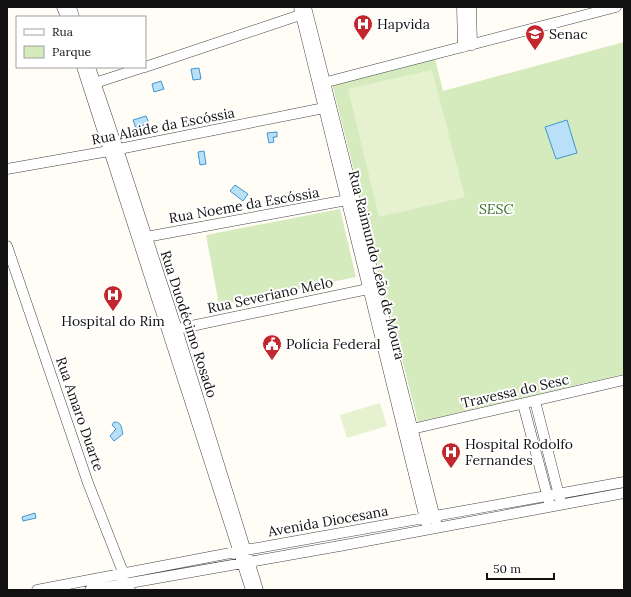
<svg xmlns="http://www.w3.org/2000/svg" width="631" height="597" viewBox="0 0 631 597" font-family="Lora,serif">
<rect width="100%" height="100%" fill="#fffdf5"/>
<!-- green -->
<path fill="#d5ebbd" d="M624,42V374L418,422L332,84L435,59L443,91Z
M340,209L356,277L219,305L206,235Z"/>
<!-- pitch -->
<path fill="#e6f2cf" d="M432,70L465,197L379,217L348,89Z
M380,403L387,426L347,438L340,415Z"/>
<!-- water -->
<path fill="#b9e0f7" stroke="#3f96cf" d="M199,68L201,79L193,80L191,69Z
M161,81L164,89L154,92L152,84Z
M146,116L149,123L136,128L133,120Z
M567,120L577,153L556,159L545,127Z
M277,132V137H273L274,142L269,143L267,133Z
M204,151L206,164L200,165L198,152Z
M235,185L248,194L243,201L230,191Z
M114,422C122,422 121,427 123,434L114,441L110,436L116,429L112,425Z
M35,513L36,518L23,521L22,517Z"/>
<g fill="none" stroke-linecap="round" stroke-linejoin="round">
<!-- minor casing -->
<g stroke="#444" stroke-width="11">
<path id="minor" d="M62,7L66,17
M71,7L74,17
M299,7L426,523
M306,7L436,522
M462,7L463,47
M471,7L472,45
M82,67L251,590
M90,67L118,149L177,329L258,590
M145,67L306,13
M95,83L144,67
M319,84L616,7
M7,169L109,151L324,108
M146,237L347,200
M7,246L88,483L130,590
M177,329L368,289
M535,401L560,499
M523,404L549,502
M412,429L624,380
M37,590L246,550L624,482
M90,590L345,545L624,493"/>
</g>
<!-- minor -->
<use href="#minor" stroke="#fff" stroke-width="10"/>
</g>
<!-- icons -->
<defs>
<g id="hospital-pin" transform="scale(1)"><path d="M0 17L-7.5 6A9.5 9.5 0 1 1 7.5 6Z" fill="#c4262e" stroke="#fff"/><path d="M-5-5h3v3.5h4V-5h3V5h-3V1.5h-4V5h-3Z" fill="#fff"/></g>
<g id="university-pin" transform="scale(1)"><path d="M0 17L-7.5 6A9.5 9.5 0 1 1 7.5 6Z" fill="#c4262e" stroke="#fff"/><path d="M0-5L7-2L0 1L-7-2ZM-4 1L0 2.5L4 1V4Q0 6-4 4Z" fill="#fff"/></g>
<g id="civic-pin" transform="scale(1)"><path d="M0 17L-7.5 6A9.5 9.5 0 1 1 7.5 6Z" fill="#c4262e" stroke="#fff"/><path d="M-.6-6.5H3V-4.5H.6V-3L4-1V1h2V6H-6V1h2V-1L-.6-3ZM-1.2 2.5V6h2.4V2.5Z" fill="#fff"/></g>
</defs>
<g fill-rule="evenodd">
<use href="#hospital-pin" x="363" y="24"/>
<use href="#university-pin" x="535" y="34"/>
<use href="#hospital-pin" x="113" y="295"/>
<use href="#civic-pin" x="272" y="344"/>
<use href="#hospital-pin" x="451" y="452"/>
</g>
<g text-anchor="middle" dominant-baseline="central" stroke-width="4" stroke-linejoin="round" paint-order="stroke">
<!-- poi labels -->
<g font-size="14" fill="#111" stroke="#fff" text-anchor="start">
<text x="377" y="24">Hapvida</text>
<text x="549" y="34">Senac</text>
<text x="113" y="321" text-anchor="middle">Hospital do Rim</text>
<text x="286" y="344">Polícia Federal</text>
<text x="465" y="444">Hospital Rodolfo<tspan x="465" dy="16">Fernandes</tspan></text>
</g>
<!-- street labels -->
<g font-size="14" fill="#111" stroke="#fff">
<text transform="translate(163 126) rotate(-11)">Rua Alaide da Escóssia</text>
<text transform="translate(244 205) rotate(-10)">Rua Noeme da Escóssia</text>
<text transform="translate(377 265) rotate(76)">Rua Raimundo Leão de Moura</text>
<text transform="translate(270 295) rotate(-12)">Rua Severiano Melo</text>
<text transform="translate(189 324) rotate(72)">Rua Duodécimo Rosado</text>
<text transform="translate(515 391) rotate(-13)">Travessa do Sesc</text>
<text transform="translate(80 414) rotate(71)">Rua Amaro Duarte</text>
<text transform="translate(328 521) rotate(-10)">Avenida Diocesana</text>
</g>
<!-- park labels -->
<g font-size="14" font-style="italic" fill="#2f6b1f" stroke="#fff">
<text x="496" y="209">SESC</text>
</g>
</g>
<!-- border -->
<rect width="631" height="597" fill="none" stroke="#111111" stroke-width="16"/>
<!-- legend -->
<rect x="16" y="16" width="130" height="52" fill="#ffffff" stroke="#a0a0a0"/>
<rect x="24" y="29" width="20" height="6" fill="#ffffff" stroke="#a0a0a0"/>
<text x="52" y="36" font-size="12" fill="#111111">Rua</text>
<rect x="24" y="46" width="20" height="12" fill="#d5ebbd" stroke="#a0a0a0"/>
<text x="52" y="56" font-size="12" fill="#111111">Parque</text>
<!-- scale -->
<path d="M487 573v6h67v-6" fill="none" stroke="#111111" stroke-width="2"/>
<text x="493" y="573" font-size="12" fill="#111111" stroke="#ffffff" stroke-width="3" paint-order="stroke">50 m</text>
</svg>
